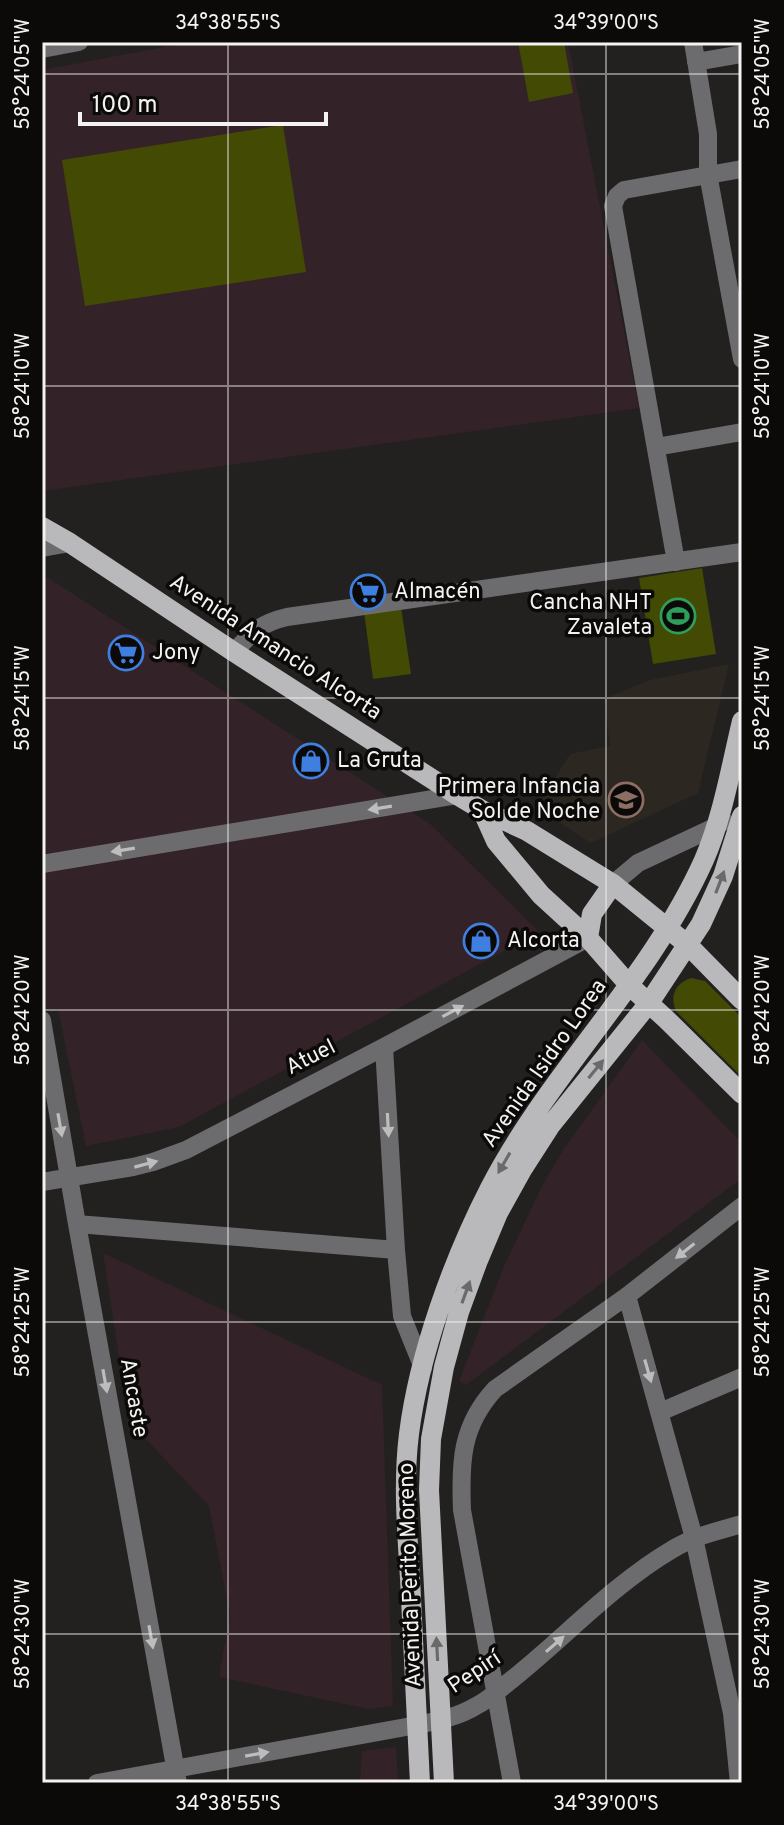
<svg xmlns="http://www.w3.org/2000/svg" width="784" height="1825" viewBox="0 0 784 1825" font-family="Overpass,sans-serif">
<rect width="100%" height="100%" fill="#22211f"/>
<!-- industrial -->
<path fill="#342229" d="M191,42H568L639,408L42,491V70Z
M42,574L430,824L539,932L179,1127L86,1146L58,1009L42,1012Z
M642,1040L742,1143V1178L466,1385L459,1381L505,1264L542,1186L563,1150Z
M103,1253L382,1385L393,1706L368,1709L219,1677L230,1615L209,1506L129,1421Z
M396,1747L398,1783H360L362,1751Z"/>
<!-- built -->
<path fill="#2c2720" d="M729,664L698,793L591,843L537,807L570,754L610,746L604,699L650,680Z"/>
<!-- green -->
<path fill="#424a04" d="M518,42H564L573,93L529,102Z
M283,125L306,272L85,306L62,160Z
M702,568L716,654L653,664L639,578Z
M401,607L411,674L373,679L364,612Z
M691,978L705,981L742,1018V1077L676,1011C669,995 676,983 691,978Z"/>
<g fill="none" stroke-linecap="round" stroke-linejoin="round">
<!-- minor -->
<path stroke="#6c6c6e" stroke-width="18" d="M693,42L708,134V174L742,359
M42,49L79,42
M696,62L742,54
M656,447L742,432
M42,548L70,543
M676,562L613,206L617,196L624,190L742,169
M234,652C252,632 261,623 287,617L742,552
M42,864L457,795
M613,884L638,863L717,826L724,821
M42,1020L77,1224L178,1783
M384,1047L396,1250L402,1316L423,1368
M42,1182L133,1167L153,1162L186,1150L384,1047L588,938
M77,1224L396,1250
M627,1296L694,1538L732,1713L739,1783
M660,1412L742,1377
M97,1783L417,1725C437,1721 458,1717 476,1706C490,1699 502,1687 515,1677C567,1635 615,1583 673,1549C694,1536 718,1531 742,1524
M512,1783L462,1510C460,1462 461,1426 495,1389L627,1296L742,1206"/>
<!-- major -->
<path stroke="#b9b9bc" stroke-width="20" d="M42,527L70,543L234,652L457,795L482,810L527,831L613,884L688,945L742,1000
M482,810L496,841L541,895L588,938L629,985L666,1019L742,1094
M588,938L592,914L613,884
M420,1783C417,1715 413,1646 410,1578C407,1530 403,1482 409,1434C419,1354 453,1260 490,1188C550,1072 650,980 704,860C723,816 731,767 742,721
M444,1783L429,1490L431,1439L444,1367L459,1312L477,1263L498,1213L523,1168L550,1126L649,1003L701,924L723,876L742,816"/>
</g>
<!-- one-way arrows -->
<defs><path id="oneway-solid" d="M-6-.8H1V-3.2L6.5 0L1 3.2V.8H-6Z" transform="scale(2)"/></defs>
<g fill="#bebdbd">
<use href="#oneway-solid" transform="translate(380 808) rotate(171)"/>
<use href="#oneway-solid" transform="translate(123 850) rotate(171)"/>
<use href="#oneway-solid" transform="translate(453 1011) rotate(-28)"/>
<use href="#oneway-solid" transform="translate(60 1125) rotate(80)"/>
<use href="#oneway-solid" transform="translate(388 1125) rotate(87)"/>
<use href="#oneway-solid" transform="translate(146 1164) rotate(-15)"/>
<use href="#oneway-solid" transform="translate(685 1251) rotate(142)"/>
<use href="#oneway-solid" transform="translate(648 1371) rotate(74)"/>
<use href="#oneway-solid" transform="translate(105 1381) rotate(80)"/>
<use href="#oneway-solid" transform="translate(151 1637) rotate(80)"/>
<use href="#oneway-solid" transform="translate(555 1644) rotate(-41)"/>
<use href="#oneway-solid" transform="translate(257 1754) rotate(-10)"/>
</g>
<g fill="#6b6a6b">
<use href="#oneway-solid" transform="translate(720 882) rotate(-69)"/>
<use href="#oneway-solid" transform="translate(596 1069) rotate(-51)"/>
<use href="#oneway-solid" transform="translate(504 1163) rotate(120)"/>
<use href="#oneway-solid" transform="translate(466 1292) rotate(-70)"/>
<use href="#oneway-solid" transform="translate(437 1649) rotate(-93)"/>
</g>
<!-- ticks -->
<path fill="none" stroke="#f4f3f2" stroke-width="2" stroke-opacity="0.45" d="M228,42V1783M606,42V1783M42,74H742M42,386H742M42,698H742M42,1010H742M42,1322H742M42,1634H742"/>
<!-- icons -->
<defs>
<g id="supermarket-ring" transform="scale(1.8)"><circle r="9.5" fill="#0b0a09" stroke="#3f7fe0" stroke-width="1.5"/><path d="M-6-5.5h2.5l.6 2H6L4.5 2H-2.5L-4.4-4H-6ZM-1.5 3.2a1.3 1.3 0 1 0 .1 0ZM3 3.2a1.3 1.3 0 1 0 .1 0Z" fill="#3f7fe0"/></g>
<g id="stadium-ring" transform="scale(1.8)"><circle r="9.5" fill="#0b0a09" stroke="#2e9e5b" stroke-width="1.5"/><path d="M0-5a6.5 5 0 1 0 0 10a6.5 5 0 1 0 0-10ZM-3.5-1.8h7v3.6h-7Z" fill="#2e9e5b"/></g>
<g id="shop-ring" transform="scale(1.8)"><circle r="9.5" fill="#0b0a09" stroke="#3f7fe0" stroke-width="1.5"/><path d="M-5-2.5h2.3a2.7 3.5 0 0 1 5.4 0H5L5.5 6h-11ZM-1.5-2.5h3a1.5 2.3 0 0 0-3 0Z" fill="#3f7fe0"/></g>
<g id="school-ring" transform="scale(1.8)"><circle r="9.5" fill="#0b0a09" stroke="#8d6e63" stroke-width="1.5"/><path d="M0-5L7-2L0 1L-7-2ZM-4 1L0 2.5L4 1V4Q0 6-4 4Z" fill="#8d6e63"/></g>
</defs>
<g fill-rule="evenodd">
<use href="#supermarket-ring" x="368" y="592"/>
<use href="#stadium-ring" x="678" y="616"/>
<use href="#supermarket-ring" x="126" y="653"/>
<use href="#shop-ring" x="311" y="761"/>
<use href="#school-ring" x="626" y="800"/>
<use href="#shop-ring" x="481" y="941"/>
</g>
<g text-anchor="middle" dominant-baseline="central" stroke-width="7" stroke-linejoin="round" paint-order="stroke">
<!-- poi labels -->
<g font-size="22" fill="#f4f3f2" stroke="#0b0a09" text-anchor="start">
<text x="394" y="592">Almacén</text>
<text x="652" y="603" text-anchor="end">Cancha NHT<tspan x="652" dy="25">Zavaleta</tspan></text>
<text x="152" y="653">Jony</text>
<text x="337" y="761">La Gruta</text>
<text x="600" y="787" text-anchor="end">Primera Infancia<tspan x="600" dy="25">Sol de Noche</tspan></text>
<text x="507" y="941">Alcorta</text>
</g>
<!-- street labels -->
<g font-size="22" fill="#f4f3f2" stroke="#0b0a09">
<text transform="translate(275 648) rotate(33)">Avenida Amancio Alcorta</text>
<text transform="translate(311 1058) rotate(-27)">Atuel</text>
<text transform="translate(545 1064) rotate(-55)">Avenida Isidro Lorea</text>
<text transform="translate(133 1398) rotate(80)">Ancaste</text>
<text transform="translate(411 1575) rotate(-92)">Avenida Perito Moreno</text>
<text transform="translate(475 1673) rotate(-34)">Pepirí</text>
</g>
</g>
<!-- border -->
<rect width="784" height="1825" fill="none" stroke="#0b0a09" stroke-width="88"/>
<!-- scale -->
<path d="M80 112v12h246v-12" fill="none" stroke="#f4f3f2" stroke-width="4"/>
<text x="92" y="112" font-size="24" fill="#f4f3f2" stroke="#0b0a09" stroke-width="6" paint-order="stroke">100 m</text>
<rect x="44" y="44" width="696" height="1737" fill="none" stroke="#f4f3f2" stroke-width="3"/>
<g font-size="20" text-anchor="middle" fill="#f4f3f2">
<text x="228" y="29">34°38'55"S</text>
<text x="606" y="29">34°39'00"S</text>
<text transform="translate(762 74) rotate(-90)" y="7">58°24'05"W</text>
<text transform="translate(22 74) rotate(-90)" y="7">58°24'05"W</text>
<text transform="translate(762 386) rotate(-90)" y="7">58°24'10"W</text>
<text transform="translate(22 386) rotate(-90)" y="7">58°24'10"W</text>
<text transform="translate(762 698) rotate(-90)" y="7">58°24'15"W</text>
<text transform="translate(22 698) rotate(-90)" y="7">58°24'15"W</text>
<text transform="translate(762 1010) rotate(-90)" y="7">58°24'20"W</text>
<text transform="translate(22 1010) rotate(-90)" y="7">58°24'20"W</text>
<text transform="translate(762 1322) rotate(-90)" y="7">58°24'25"W</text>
<text transform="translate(22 1322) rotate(-90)" y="7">58°24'25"W</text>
<text transform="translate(762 1634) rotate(-90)" y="7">58°24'30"W</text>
<text transform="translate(22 1634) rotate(-90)" y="7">58°24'30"W</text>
<text x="228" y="1810">34°38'55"S</text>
<text x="606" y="1810">34°39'00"S</text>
</g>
</svg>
